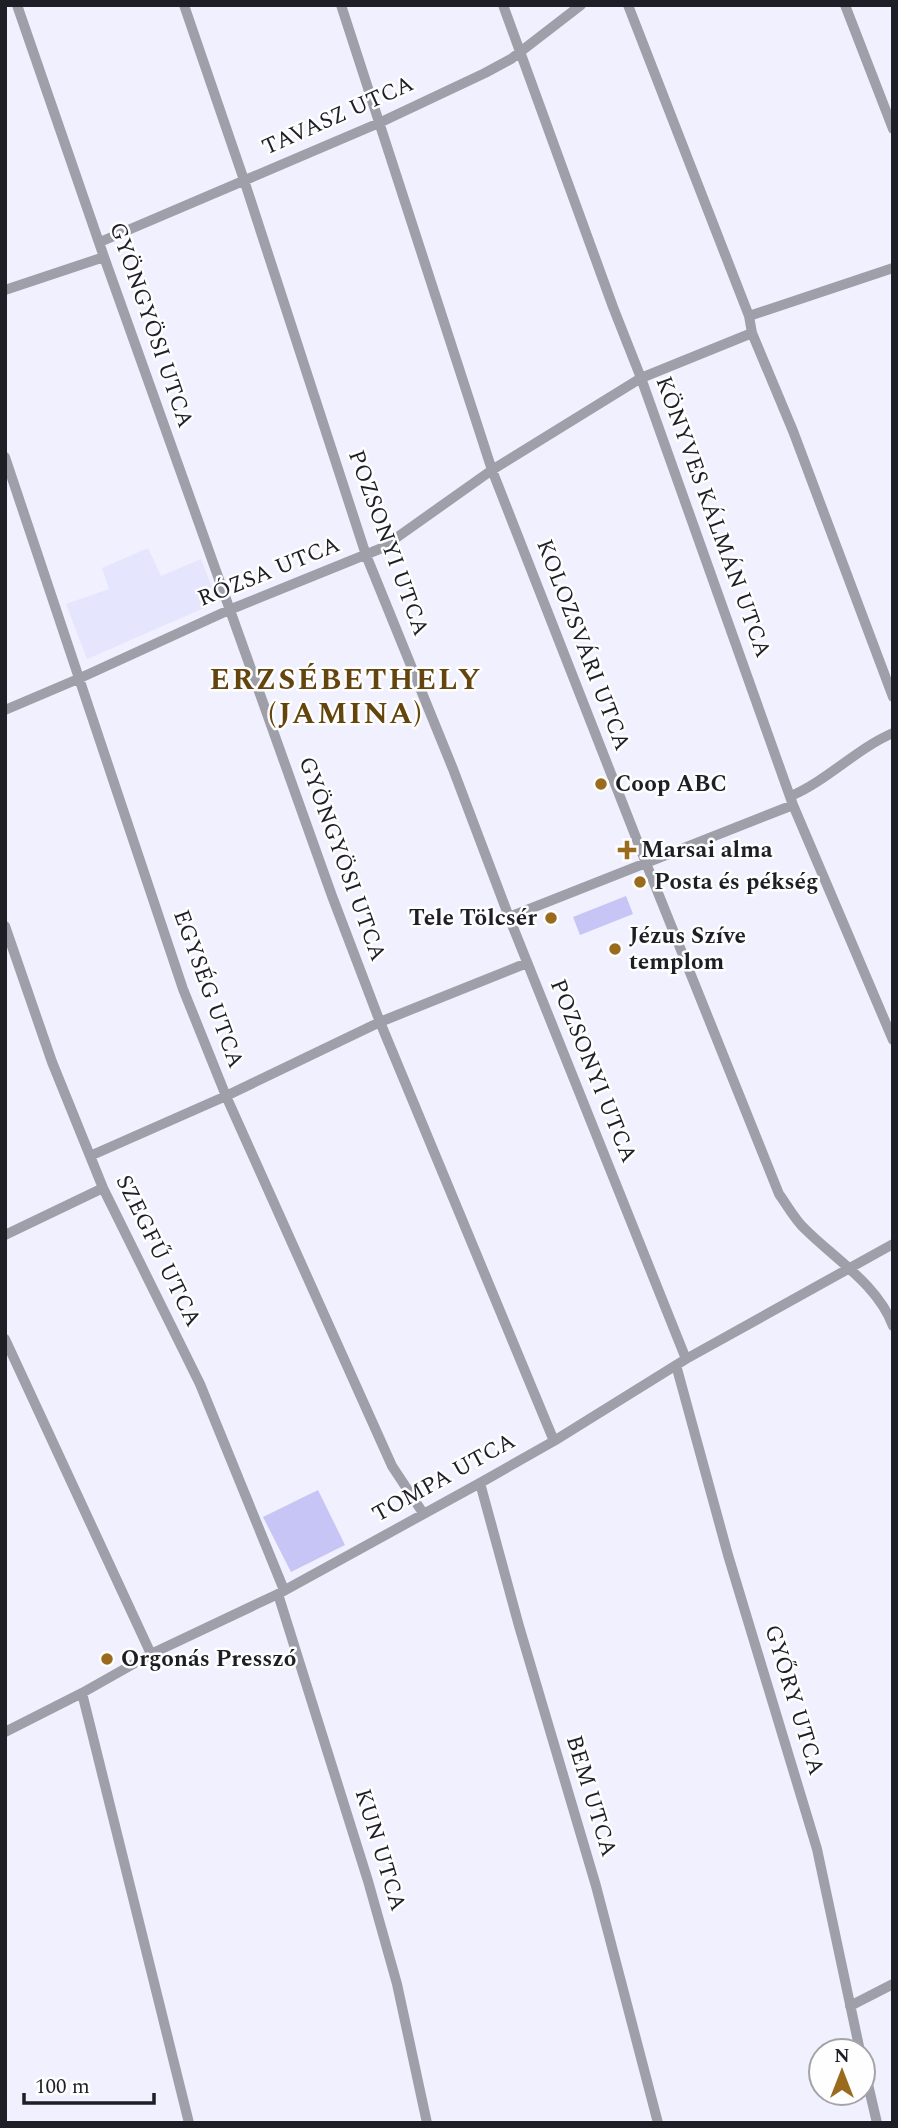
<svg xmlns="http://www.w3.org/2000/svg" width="898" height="2128" viewBox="0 0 898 2128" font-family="Spectral,serif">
<rect width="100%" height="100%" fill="#f0f0fe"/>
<!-- built -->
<path fill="#e5e5fd" d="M148,548L161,576L201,559L218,602L87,659L66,604L109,589L102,568Z"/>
<!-- green -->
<path fill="#c6c5f5" d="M626,896L633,914L580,935L573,917Z
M318,1490L345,1545L291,1572L263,1517Z"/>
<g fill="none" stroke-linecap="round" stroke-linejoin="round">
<!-- minor -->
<path stroke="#9f9fa9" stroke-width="10" d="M17,5L104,257L332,896L380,1022L554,1441
M184,5L244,180L366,555L453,769L509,917L686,1359
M341,5L492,470L646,863L779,1194C787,1205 795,1220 805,1229C835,1259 878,1285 893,1326
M503,5L613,307L641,378L793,805L893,1040
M628,5L749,316
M845,5L893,129
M100,242L379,123L485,73L511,59L581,5
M893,268L749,316L752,333L793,431L893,697
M5,290L104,257
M5,457L183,989L226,1096L392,1466L423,1513
M5,710L78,679L229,610L382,548L492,470L641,378L752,333
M791,796C828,780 856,749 893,733
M509,917L793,805
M5,926L52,1062L103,1188L200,1384L284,1590
M90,1156L226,1096L380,1022L527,963
M5,1235L103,1188
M5,1339L151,1654
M676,1365L728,1555L817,1849L860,2051
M480,1483L519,1626L596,1886L658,2123
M278,1594L368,1881L397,1984L427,2123
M82,1693L189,2123
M5,1732L82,1693L151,1654L278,1594L480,1483L554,1441L686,1359L893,1244
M850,2006L893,1984
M863,2063L877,2123"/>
</g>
<!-- markers -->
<g fill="#9a6b1c" stroke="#fefefe" stroke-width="2.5">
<circle cx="601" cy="784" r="7"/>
<path d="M623.5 839.5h7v7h7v7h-7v7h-7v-7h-7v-7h7z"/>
<circle cx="640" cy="882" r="7"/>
<circle cx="551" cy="918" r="7"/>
<circle cx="615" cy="949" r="7"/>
<circle cx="107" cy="1659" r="7"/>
</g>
<g text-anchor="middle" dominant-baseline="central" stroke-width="5" stroke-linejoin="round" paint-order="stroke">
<!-- street labels -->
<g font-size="23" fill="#1e1e26" stroke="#fefefe">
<text transform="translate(338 116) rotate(-24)">TAVASZ UTCA</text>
<text transform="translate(151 325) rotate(71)">GYÖNGYÖSI UTCA</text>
<text transform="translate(713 517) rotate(70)">KÖNYVES KÁLMÁN UTCA</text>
<text transform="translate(388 543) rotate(70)">POZSONYI UTCA</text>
<text transform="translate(269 572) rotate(-22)">RÓZSA UTCA</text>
<text transform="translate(583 645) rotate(69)">KOLOZSVÁRI UTCA</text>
<text transform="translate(342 859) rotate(70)">GYÖNGYÖSI UTCA</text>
<text transform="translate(208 989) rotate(70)">EGYSÉG UTCA</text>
<text transform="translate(593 1071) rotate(68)">POZSONYI UTCA</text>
<text transform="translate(158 1251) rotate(64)">SZEGFŰ UTCA</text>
<text transform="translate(444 1478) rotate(-29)">TOMPA UTCA</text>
<text transform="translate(794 1700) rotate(73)">GYŐRY UTCA</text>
<text transform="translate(591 1796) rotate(73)">BEM UTCA</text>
<text transform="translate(380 1850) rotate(73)">KUN UTCA</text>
</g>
<!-- poi labels -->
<g font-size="23" font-weight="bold" fill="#1e1e26" stroke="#fefefe" text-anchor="start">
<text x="615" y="784">Coop ABC</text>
<text x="641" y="850">Marsai alma</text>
<text x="654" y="882">Posta és pékség</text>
<text x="537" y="918" text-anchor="end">Tele Tölcsér</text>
<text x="629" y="936">Jézus Szíve<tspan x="629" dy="26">templom</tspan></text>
<text x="121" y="1659">Orgonás Presszó</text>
</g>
<!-- district labels -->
<g font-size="30" font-weight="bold" letter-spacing="2" fill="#65450e" stroke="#fefefe">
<text x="346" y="680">ERZSÉBETHELY<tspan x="346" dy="34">(JAMINA)</tspan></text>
</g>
</g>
<!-- border -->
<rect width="898" height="2128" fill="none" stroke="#1e1e26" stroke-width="14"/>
<!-- north arrow -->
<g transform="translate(842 2072)"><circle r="33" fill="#fefefe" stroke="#a4a4a8" stroke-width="2"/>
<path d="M0-5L12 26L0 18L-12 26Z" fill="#9a6b1c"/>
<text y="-10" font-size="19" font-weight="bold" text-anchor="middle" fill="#1e1e26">N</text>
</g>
<!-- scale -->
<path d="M24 2093v10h130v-10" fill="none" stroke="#1e1e26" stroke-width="3.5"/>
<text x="35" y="2093" font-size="21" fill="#1e1e26" stroke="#fefefe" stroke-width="5" paint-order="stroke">100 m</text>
</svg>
